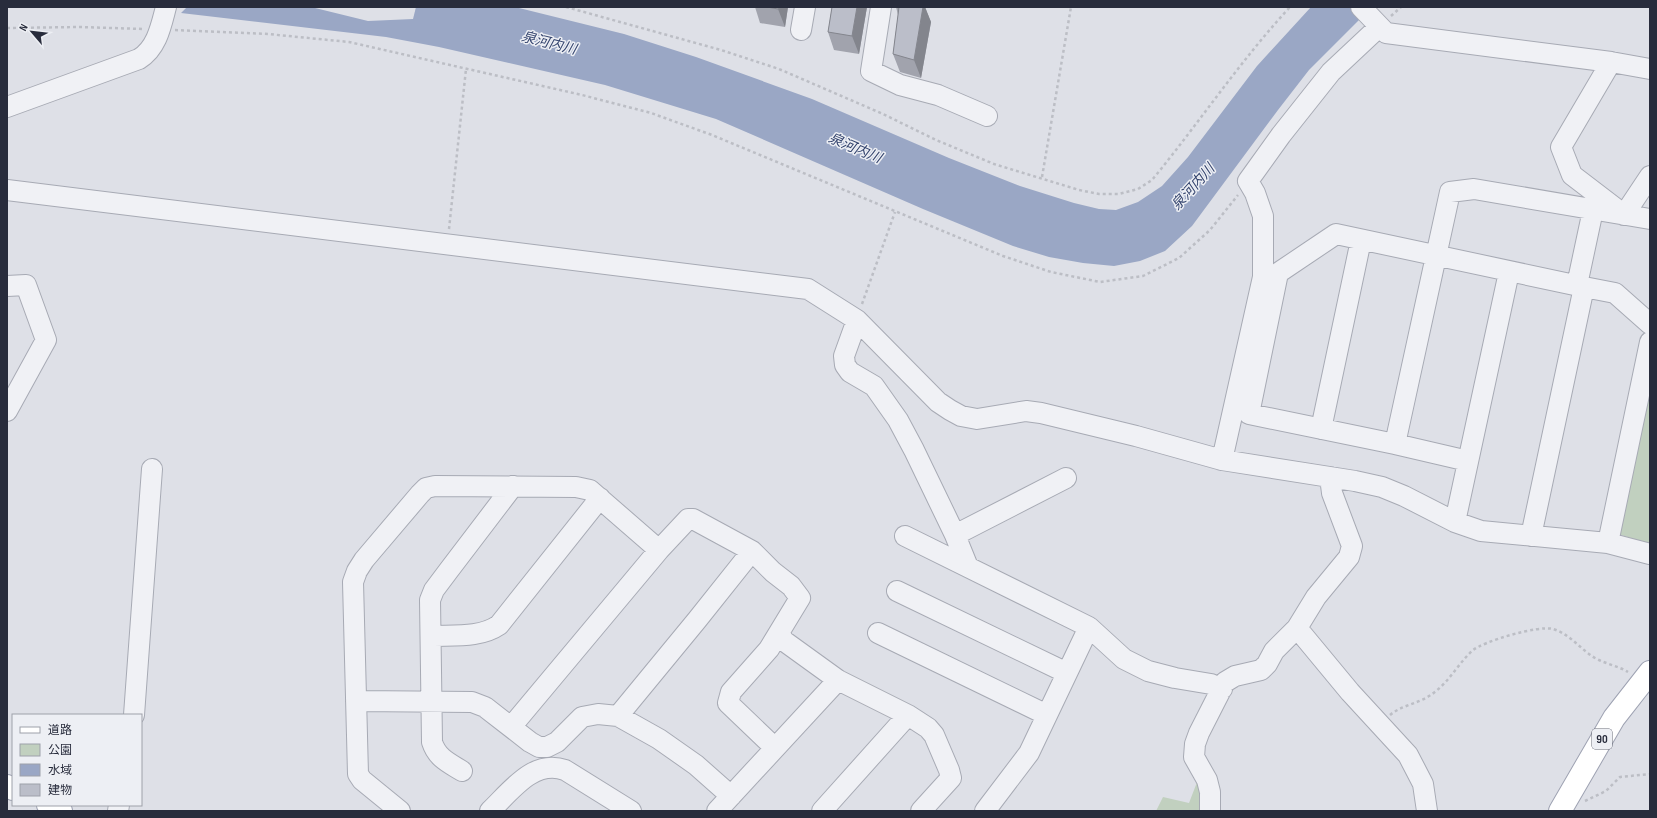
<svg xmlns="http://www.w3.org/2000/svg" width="1657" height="818" viewBox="0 0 1657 818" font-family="'Sofia Sans Condensed','Noto Sans JP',sans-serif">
<rect width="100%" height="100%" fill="#dee0e7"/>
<!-- green -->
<path fill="#c1d0bf" d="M1650,371V544L1615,533Z
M1199,777L1206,811H1156L1163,797L1189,803Z"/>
<!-- water -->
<path fill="#9aa7c5" d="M187,7H311L368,21L413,19L416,7H515L624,34L696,57L812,99L949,158L1020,186L1074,203L1099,209L1116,210L1138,202L1162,186L1188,157L1257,66L1311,7H1374L1361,18L1309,70L1278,110L1192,226L1165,251L1140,261L1114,266L1083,263L1049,257L1013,246L923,209L716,119L605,85L439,47L386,37L181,13Z"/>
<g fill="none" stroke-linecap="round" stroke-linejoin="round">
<!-- minor casing -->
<g stroke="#a7aab4" stroke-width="22">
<path id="minor" d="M881,7L871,71L900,85L938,95L987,116
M1361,7L1386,33L1611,62L1561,147L1572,175L1623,214
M801,30L805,7
M1611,62L1650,69
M7,107L139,59C157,48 161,26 166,7
M7,190L808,289L857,320L938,402L950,410L961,416L977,419L1026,411L1041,413L1136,436L1222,460L1355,481L1382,487L1404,496L1455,522L1481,531L1608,543L1650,554
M1624,215L1650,176
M1577,285L1593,210
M7,286L26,285L46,340L7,411
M1584,287L1615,293L1650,324
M857,320L844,356L845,365L850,372L874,386L898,420L914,450L955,535L968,567
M1321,429L1361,240
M1395,444L1450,192L1474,189L1650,219
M1222,460L1263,277V216L1255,193L1248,181L1281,135L1331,72L1379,27
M1468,461L1395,444L1249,414L1278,273L1336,234L1584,287L1531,536
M1455,522L1509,272
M955,535L1066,478
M905,536L1089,627L1029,753L985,811
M1608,543L1650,342
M897,591L1067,673
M1089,627L1124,659L1148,671L1175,678L1211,684L1222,689
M1297,628L1350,692L1408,755L1423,784L1427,811
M779,633L784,641L838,680L908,715L928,728L934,735L949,770L951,778L921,811
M878,633L1047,715
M431,636C455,635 480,638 499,625L600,498
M356,701L472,702L485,707L530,742L539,747H547L557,742L582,717L598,714L618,716L659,739L696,765L731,796
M134,715L152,469
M618,716L697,620L752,551
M511,727L659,550L688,519H693L752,551L773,572L791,586L800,598L769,649L731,692L728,703L775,748
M462,771C449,763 437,758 432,742L430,600L434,590L449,570L513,486
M118,811L119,805
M400,811L362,780L358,774L353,582L357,571L364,560L420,494L426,488L435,486L576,487L590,490L659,550
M490,811C511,791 533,759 565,770L631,811
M717,811L838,680
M822,811L908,715
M1210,811V792L1207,780L1194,757L1195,744L1199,733L1225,682L1235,676L1261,670L1267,664L1274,651L1297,628L1316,597L1349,557L1352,546L1332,493L1330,477"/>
</g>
<!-- major casing -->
<g stroke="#9ea2b2" stroke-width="24">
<path id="major" d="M7,786L13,789
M48,805L61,811
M1560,811L1614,718L1650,672"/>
</g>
<!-- path -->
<path stroke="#bcbec5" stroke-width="2.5" stroke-dasharray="3 3" stroke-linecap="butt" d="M566,7L721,50L779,69L883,114L936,140L994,164L1079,190L1099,194H1119L1138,189L1152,180C1199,123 1240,61 1290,7
M1391,16L1401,7
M7,28L79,27L144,29
M175,30L268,34L349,42L582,95L651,113L712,135L1003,256L1051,272L1100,282L1143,276L1179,258L1210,230L1238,195
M1042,177L1071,7
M449,229L466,69
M862,304L895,212
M1390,715C1403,704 1421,704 1436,691C1450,680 1459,663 1472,651C1483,641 1539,625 1553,629C1570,634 1580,649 1595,658C1606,664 1618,666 1628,672
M1585,801L1606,791L1620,777L1650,774"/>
<!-- minor -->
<use href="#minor" stroke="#f0f1f5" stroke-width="20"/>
<!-- major -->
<use href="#major" stroke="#fff" stroke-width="22"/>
</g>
<!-- wall -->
<path fill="#a1a3ad" d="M755,7H788L785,27L760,23Z
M832,7H867L859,54L834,50L828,32Z
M896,7H925L931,22L921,78L900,72L893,54L898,15Z"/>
<!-- shaded-wall -->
<path fill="#83858d" d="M779,7H788L785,27L778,9Z
M857,7H867L859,54L852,36Z
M923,7H925L931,22L921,78L914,60Z"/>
<!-- building -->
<path fill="#bbbec9" stroke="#83858d" d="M767,7H779L778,9Z
M832,7H857L852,36L828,32Z
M899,7H923L914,60L893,54Z"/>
<g text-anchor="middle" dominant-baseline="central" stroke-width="3" stroke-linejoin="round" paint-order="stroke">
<!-- shield labels -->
<rect fill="#edeff4" stroke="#636673" stroke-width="1" x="1592" y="729" width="20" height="20" rx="3"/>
<g font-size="12" font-weight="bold" fill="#282c3c">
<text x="1602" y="739">90</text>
</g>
<!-- water labels -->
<g font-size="14" font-style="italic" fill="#34446e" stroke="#edeff4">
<text transform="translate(549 43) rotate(14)">泉河内川</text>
<text transform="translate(855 148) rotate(23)">泉河内川</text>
<text transform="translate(1193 187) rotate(-48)">泉河内川</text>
</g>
</g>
<!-- border -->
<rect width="1657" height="818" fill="none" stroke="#282c3c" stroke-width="16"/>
<!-- legend -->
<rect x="12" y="714" width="130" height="92" fill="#edeff4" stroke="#9ea1aa"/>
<rect x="20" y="727" width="20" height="6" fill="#ffffff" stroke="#9ea1aa"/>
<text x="48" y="734" font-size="12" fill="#282c3c">道路</text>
<rect x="20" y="744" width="20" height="12" fill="#c1d0bf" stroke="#9ea1aa"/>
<text x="48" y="754" font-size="12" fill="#282c3c">公園</text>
<rect x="20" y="764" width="20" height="12" fill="#9aa7c5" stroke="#9ea1aa"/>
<text x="48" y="774" font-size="12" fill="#282c3c">水域</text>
<rect x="20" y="784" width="20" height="12" fill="#bbbec9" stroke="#9ea1aa"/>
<text x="48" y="794" font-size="12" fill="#282c3c">建物</text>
<!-- north arrow -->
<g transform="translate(32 32) rotate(298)" stroke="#edeff4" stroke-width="3" paint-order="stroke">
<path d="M0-3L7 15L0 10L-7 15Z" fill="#282c3c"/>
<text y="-6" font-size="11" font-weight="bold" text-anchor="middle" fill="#282c3c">N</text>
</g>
</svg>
